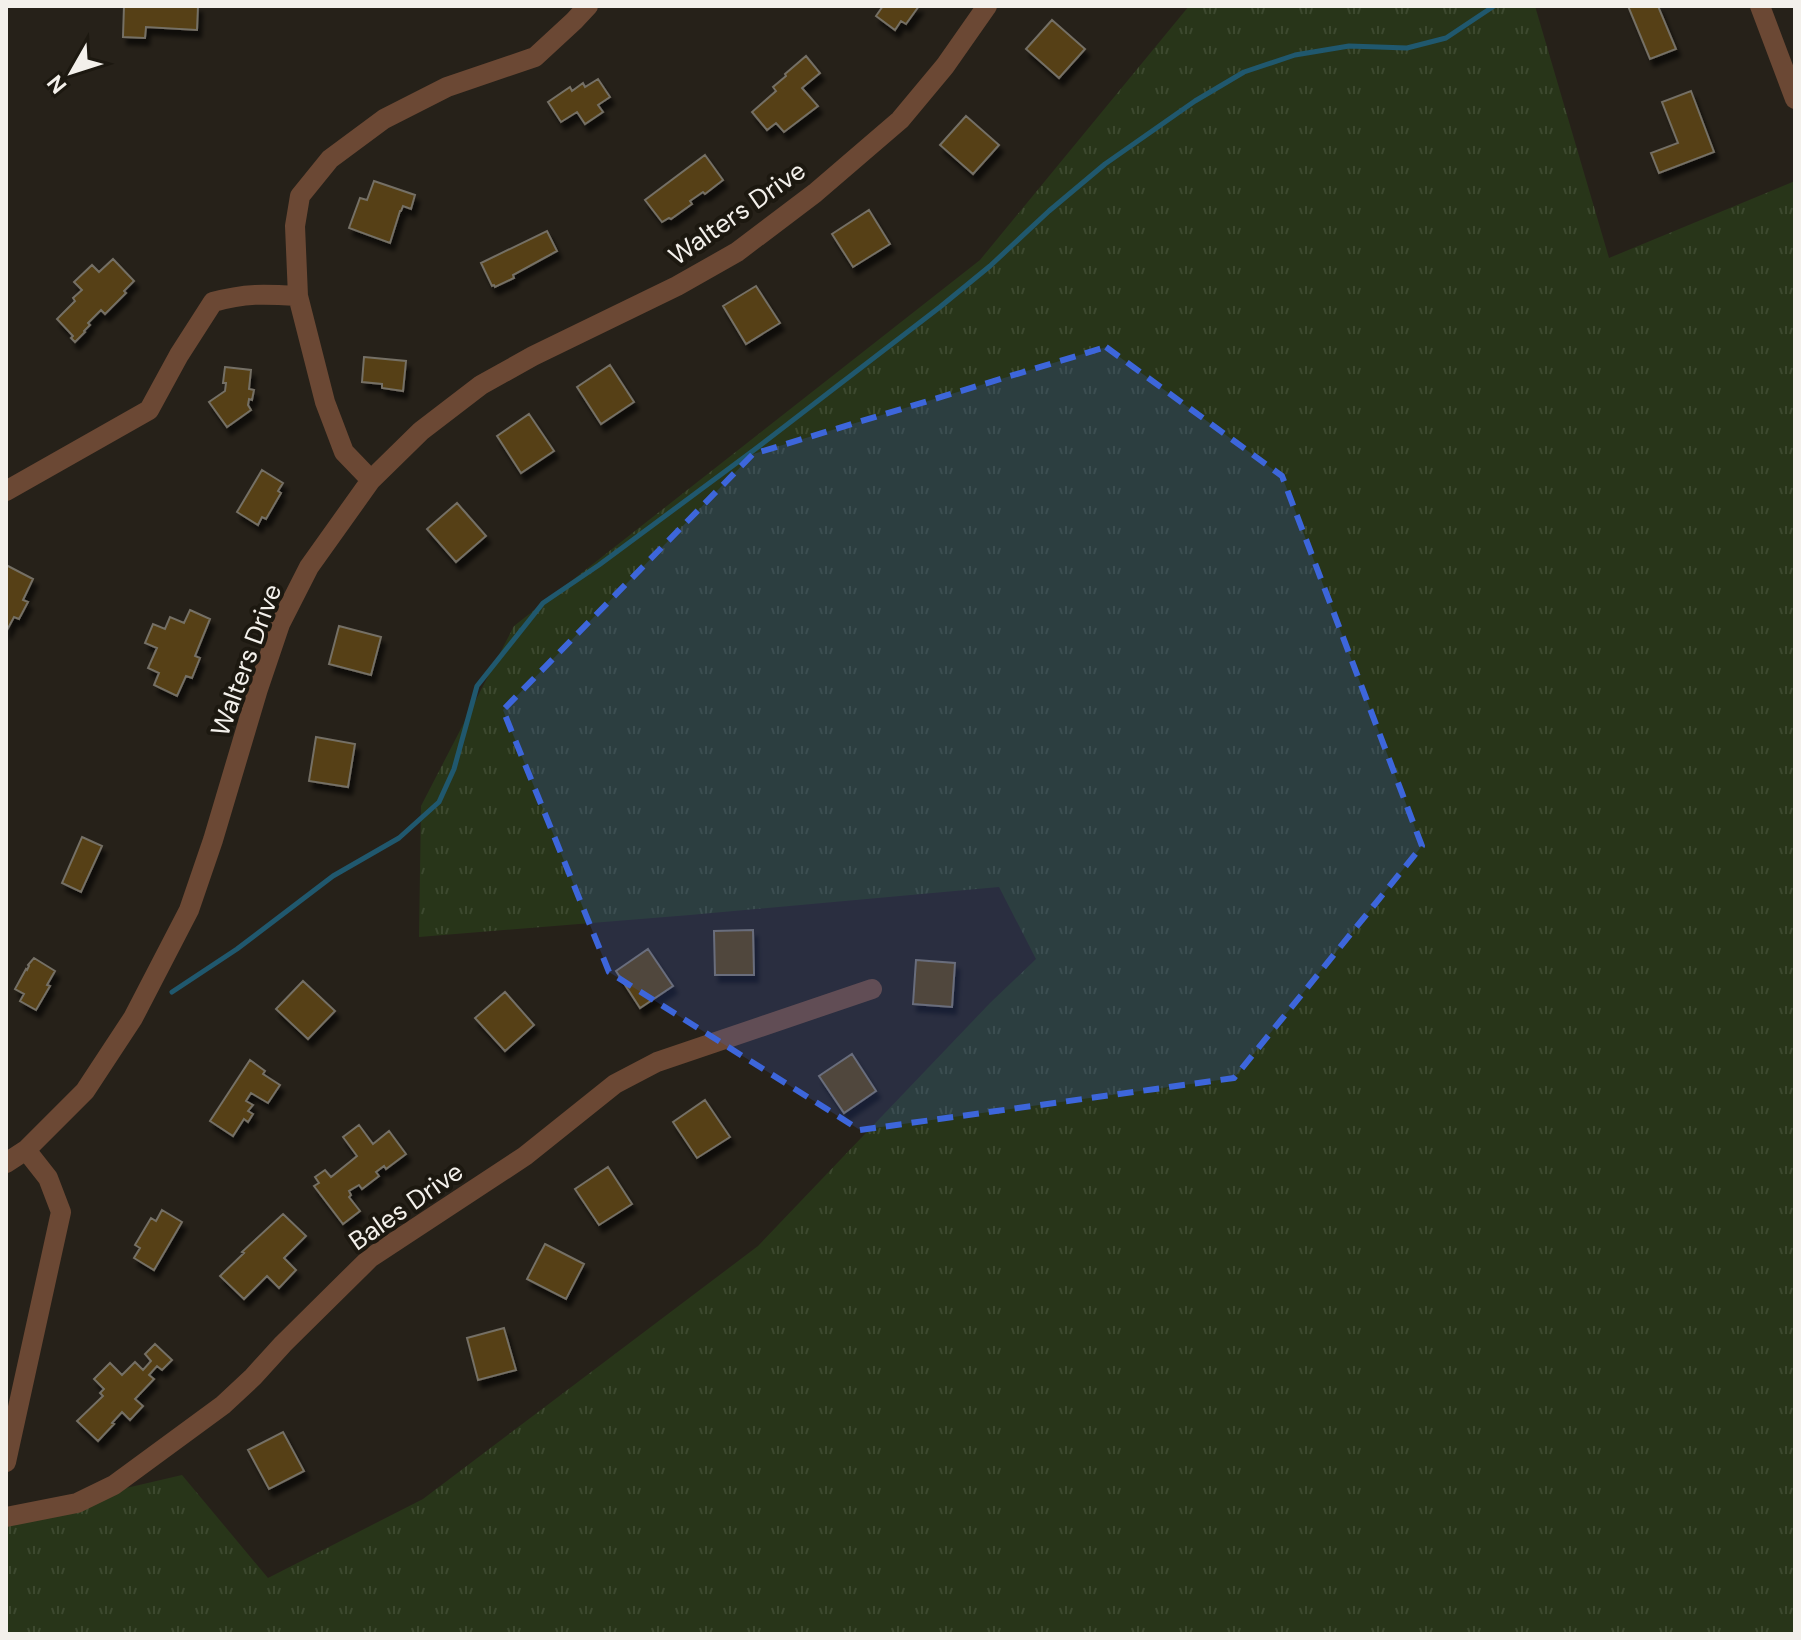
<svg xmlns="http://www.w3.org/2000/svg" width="1801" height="1640" viewBox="0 0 1801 1640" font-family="'DM Sans',sans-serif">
<defs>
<pattern id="grass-tufts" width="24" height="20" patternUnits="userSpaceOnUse" patternTransform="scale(2)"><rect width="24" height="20" fill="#283519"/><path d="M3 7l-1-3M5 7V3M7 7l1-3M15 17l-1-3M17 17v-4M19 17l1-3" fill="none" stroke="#3d492f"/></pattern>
<filter id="shadow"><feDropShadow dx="4" dy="7" stdDeviation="2" flood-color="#0009"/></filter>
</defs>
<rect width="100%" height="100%" fill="#262119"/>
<!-- grass -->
<path fill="url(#grass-tufts)" d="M1189,6H1535L1609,258L1795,181V1634H6V1516L182,1475L268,1578L423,1499L758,1246L990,1003L1036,959L999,887L690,915L419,937L421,806L514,626L980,260Z"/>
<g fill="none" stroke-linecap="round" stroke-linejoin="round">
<!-- stream -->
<path stroke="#20586e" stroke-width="5" d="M172,992L237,949L333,876L399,838L439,802L454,769L477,686L543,603L599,565L754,450L940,307L990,266L1049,211L1105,164L1195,101L1244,72L1295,55L1349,46L1407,48L1446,38L1494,6"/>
</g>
<!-- building -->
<path fill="#564012" stroke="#746f65" stroke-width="2" filter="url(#shadow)" d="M124,6H198L197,30L146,27L145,38L123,37Z
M883,6H919L906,24L901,21L895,30L876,16Z
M1628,6H1658L1676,49L1650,59Z
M1052,20L1085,49L1059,78L1026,49Z
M806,56L820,73L802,88L818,106L784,132L776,123L767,130L752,112L776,91L773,87L786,76L785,74Z
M598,79L610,97L598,105L603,112L585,124L577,112L561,122L548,102L570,87L572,91L583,83L585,87Z
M1691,91L1714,152L1659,173L1651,153L1678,143L1662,102Z
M966,116L999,145L973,174L940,145Z
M705,155L723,180L705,194L703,192L690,201L692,204L671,219L669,218L662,222L645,200Z
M374,181L415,195L411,209L403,206L401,211H400L390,243L349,228L360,198L367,200Z
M869,210L890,244L853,267L832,234Z
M547,231L557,251L513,275L514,278L495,287L494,285L492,286L481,263Z
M113,259L134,281L124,291L126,293L105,314L101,310L88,323L90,325L84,331L85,332L75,342L71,338L73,336L57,319L75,301L73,298L82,290L74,282L92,265L99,272Z
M756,286L780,323L746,344L723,306Z
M364,357L406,361L403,391L382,388V384L362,382Z
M610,365L634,402L601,424L577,387Z
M225,367L251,370L249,389L254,390L252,400L249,399L248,405L251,410L227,427L209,402L225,391L226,383H223Z
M529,414L554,451L521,473L497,436Z
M262,470L283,483L278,491L281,493L266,519L262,517L258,525L237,512Z
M457,503L486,536L456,562L427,529Z
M6,565L33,579L23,600L28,602L19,619L14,617L6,632Z
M190,610L210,619L195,656L200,658L192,678L186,676L177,696L154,685L159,673L148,668L157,648L145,643L153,624L165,629L170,617L184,623Z
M339,626L381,637L371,675L329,664Z
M316,737L355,744L348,787L309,781Z
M82,837L102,846L81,892L62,883Z
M753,930L754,975H715L714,931Z
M648,949L673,986L640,1008L616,971Z
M34,958L55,971L47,985L50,986L36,1010L20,1001L24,994L15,989L26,969L27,970L29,966L28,965Z
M916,960L955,963L952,1007L913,1004Z
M303,981L335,1011L308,1039L276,1009Z
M505,992L534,1025L505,1051L475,1018Z
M852,1054L876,1091L844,1113L819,1076Z
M250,1060L265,1071L263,1074L280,1085L268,1103L251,1093L246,1101L253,1105L248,1111L253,1114L248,1122L244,1119L233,1136L210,1121Z
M705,1100L730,1137L697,1158L673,1122Z
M359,1125L373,1144L389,1131L406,1154L386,1169L384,1166L376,1172L379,1176L362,1189L359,1185L349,1191L351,1195L349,1197L360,1211L343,1224L314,1186L319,1183L315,1177L325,1170L331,1177L357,1156L343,1137Z
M608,1167L632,1204L599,1225L575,1189Z
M162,1210L182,1222L154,1270L134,1258L140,1248L135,1245L151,1218L156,1221Z
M283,1214L306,1236L284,1258L296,1270L279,1288L267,1276L244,1299L220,1276L244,1253L242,1252Z
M545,1244L584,1264L566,1299L527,1279Z
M504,1328L516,1370L478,1380L467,1338Z
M155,1344L172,1360L162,1370L157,1366L149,1375L154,1379L135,1399L143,1406L130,1420L122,1412L112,1423L114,1424L98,1441L77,1421L103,1396L100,1393L104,1389L94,1379L110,1363L122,1375L135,1362L143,1370L151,1361L145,1354Z
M283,1432L304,1471L269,1489L248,1450Z"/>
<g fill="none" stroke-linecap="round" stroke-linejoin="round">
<!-- minor -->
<path stroke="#6b4834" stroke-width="20" d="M1760,6L1795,99
M371,480L344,452L325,402L298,296L295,226L300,196L330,159L384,119L447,87L535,57L574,21L588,6
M6,491L149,410L179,355L213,302C245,293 265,294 298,296
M6,1163L26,1150L85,1091L133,1018L189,910L213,840L258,689L280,624L309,567L371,480L421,431L481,385L533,356L677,286L737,252L815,193L900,120L945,66L987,6
M6,1462L61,1212L48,1178L26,1150
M6,1517L77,1503L114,1485L223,1405L253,1377L283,1344L370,1258L525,1156L615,1084L657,1062L872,989"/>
</g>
<!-- marked area -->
<path fill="#3d66db" fill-opacity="0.2" stroke="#3d66db" stroke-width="6" stroke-dasharray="16 10" stroke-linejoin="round" d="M1106,347L1282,476L1422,846L1234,1078L860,1130L609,972L503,710L753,454Z"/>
<g text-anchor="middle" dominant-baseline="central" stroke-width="8" stroke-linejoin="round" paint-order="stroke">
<!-- street labels -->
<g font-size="26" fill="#f3f0eb" stroke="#1c1810">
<text transform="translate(737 213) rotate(-35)">Walters Drive</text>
<text transform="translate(246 660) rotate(-70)">Walters Drive</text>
<text transform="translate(406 1206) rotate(-35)">Bales Drive</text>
</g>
</g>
<!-- border -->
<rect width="1801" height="1640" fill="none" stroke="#f3f0eb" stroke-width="16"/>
<!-- north arrow -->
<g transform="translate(72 72) rotate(231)" stroke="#1c1810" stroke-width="6" paint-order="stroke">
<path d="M0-6L14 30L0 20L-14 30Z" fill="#f3f0eb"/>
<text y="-12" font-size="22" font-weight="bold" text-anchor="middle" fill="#f3f0eb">N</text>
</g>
</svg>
